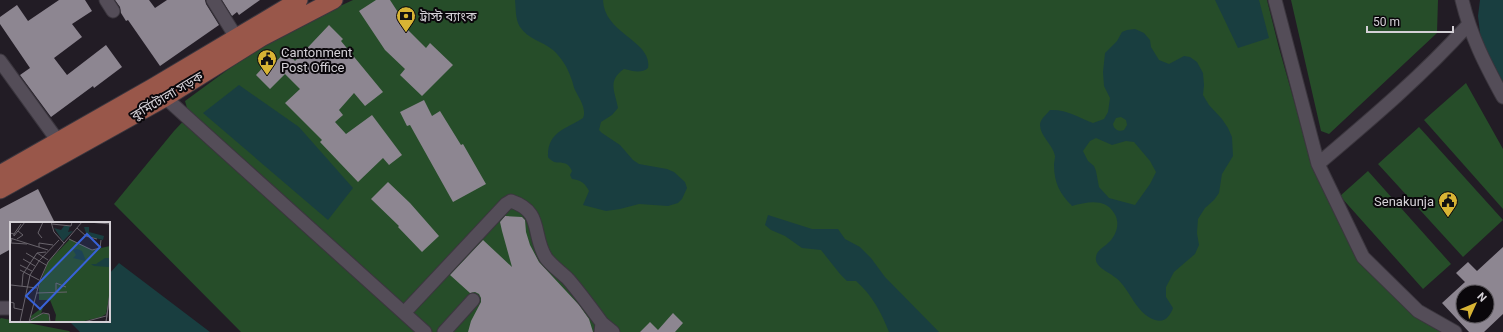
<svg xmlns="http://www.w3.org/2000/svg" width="1503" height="332" viewBox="0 0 1503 332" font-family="Roboto,'Noto Sans Bengali',sans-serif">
<rect width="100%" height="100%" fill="#221c25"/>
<!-- green -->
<path fill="#264d29" d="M353,0H1267L1279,48L1312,164L1359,259L1448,332H241L114,204L174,131L189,115L185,101L271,38Z
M1291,0H1438L1437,33L1329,134L1321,131Z
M1466,83L1503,149V209L1424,120Z
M1419,127L1503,220L1463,257L1378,164Z
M1368,171L1451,264L1423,289L1340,196Z
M1,318L11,320V321H18L69,331L70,332H0V319Z"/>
<!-- water -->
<path fill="#193e40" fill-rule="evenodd" d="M515,0H603C604,34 653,41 648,68C641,74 633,71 624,69C607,81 615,91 618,108L612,115L601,122L599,130L602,133L620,145L633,160L639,164L667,169L674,172L685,182L687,188L682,199L678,203L668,206L639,204L620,209L606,211L583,205L589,191C585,183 581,180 572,179L570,175L572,171C567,160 562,164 554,162C554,162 548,158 548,157C547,132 566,129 583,118C587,109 579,98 575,90C573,86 573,82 571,78C568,68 561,57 553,50C542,41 528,39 520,27C515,19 516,9 515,0Z
M1215,0H1259L1269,38L1238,48Z
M1480,0H1503V82L1481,41L1478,16Z
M1135,29L1144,33L1150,40L1151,47L1159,60L1169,64L1184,56L1190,57L1197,62L1203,73L1204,85L1203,95L1209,105L1222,119L1228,128L1232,137L1233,156L1222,174L1219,193L1214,200L1205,208L1198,219L1197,233L1199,245L1195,254L1174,272L1166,287V297L1173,308C1170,316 1165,323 1155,320C1135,313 1131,290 1116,278C1109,272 1094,267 1096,257C1097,250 1103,248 1108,243C1116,236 1121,223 1114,213C1105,198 1087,202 1072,206C1060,194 1054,183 1054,165C1054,162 1055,159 1055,156C1053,145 1040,136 1040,125C1040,119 1047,114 1050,110C1066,109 1078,117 1093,123L1104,119L1108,112L1110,98L1104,86L1103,72L1105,53L1117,41L1122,32L1127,30ZM1121,117L1126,120L1127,125L1124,130C1119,132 1114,130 1113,124L1116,118ZM1096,138L1112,145L1126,141L1134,142L1150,161L1156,172L1150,184L1135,205L1109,198L1099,187L1096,171L1094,166L1088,161L1083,151L1090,141Z
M239,85L299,127L353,188L328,220L203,113Z
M768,215L812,229H838L845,239L860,247L871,258L885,277L939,332H889C881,312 872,295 856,281H847L840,274L821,250L802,248L785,236L771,230L765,225Z
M119,263L210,332H80L69,321H109V274Z"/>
<!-- building -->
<path fill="#8d8691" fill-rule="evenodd" d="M59,0H85L92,11L72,24L82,37L54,58L67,75L106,45L122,67L94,88L93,86L51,117L20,75L30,68L0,24V17L17,5L28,21Z
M115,0H149L155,8L167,0H205L206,4L219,25L160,66L128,20L126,21L121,13L120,7Z
M222,0H260L239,15L237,12L232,16Z
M376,0H390L403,20L400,22L426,48L430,43L453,65L422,96L400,75L405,69L385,50L359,11Z
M329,25L343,39L341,41L383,92L365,106L354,93L339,110L343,115L335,122L346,134L372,115L402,155L389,165L383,158L358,182L320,142L322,140L285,103L300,89L285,74L270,89L256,75L268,62L272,66L286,51L295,61Z
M424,100L432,116L440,111L461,145L463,144L486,184L453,202L410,125L407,126L400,112Z
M388,182L410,203L439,236L422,252L398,227L399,226L371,199Z
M38,189L55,223H11V249L0,255V209Z
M505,216L522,217L525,220L526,232L530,245L539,262L579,305L589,319L593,332H468L471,321L481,302V298L479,294L475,292L470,293L450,275L483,240L512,267L502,231L500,222Z
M1503,247V314L1484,332H1469L1442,303L1465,282L1456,273L1468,262L1477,271ZM1463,292H1487V316H1463Z
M673,313L683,323L675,332H640L650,322L658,330Z"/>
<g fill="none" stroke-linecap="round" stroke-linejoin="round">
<!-- minor casing -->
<g stroke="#3b363e" stroke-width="15">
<path id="minor" d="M106,0L113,11
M213,0L236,37
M1275,0L1318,164L1363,257L1418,311L1455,332
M1462,0C1471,37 1485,64 1503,97
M0,61L58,141
M159,92L425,332
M1318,164C1371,119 1422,76 1468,25
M0,308H11
M404,313L506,204L511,201C544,212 531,234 546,258C552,266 561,272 568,279C580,293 591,308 602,323L601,332
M602,323L613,332
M444,332L473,300"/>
</g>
<!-- major casing -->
<g stroke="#3b363e" stroke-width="19">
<path id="major" d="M0,174L153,87L299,0
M0,190L165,98L261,38L334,0"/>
</g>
<!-- minor -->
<use href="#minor" stroke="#544d58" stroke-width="13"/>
<!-- major -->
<use href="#major" stroke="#99574a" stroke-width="17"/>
</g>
<!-- icons -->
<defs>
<g id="bank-pin" transform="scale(1)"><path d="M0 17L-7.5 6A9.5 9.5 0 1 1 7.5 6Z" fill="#d8b434" stroke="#0a070b"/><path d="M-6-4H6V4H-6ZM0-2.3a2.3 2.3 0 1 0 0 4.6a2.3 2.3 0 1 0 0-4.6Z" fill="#111"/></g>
<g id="civic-pin" transform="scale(1)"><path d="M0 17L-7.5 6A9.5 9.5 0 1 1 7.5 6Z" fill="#d8b434" stroke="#0a070b"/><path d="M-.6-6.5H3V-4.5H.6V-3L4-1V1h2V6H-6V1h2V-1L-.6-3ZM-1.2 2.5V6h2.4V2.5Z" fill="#111"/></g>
</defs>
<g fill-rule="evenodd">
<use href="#bank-pin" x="406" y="16"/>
<use href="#civic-pin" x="267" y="59"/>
<use href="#civic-pin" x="1448" y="201"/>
</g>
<g text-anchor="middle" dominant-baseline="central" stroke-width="4" stroke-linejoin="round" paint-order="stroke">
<!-- poi labels -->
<g font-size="13" fill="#d4d0d6" stroke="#0a070b" text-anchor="start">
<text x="420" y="16">ট্রাস্ট ব্যাংক</text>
<text x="281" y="52">Cantonment<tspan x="281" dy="15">Post Office</tspan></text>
<text x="1434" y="201" text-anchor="end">Senakunja</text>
</g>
<!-- street labels -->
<g font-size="13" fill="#d4d0d6" stroke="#0a070b">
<text transform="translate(167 96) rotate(-31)">কুর্মিটোলা সড়ক</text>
</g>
</g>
<!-- overview -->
<g transform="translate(10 222)">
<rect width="100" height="100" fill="#221c25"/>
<path d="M60,17L82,28L100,24V70L96,92L91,95L70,100H45L46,93L40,78H29V64L38,40ZM33,85L31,92H38L40,100L21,99V94Z" fill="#264d29"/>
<path d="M54,4H60L58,10L63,9L53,19L44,6L51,8ZM74,5H79V10L94,14L93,18L77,14ZM67,27L72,29L76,39L63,36L66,33L63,28ZM95,36H99V45L84,44L81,42H86Z" fill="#193e40"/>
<path fill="none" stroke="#69646c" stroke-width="1" d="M41,0L44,10L54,21M79,0L100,2M42,2L61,4L62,0M67,6L76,14L87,17M0,11L4,12L11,2M4,12V14L15,0M0,16L38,28M2,16L1,21L17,22M32,16L28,11L33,0M7,17L13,13L8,9M59,17L82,28L90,26L91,18M29,25V21L43,23M36,30L27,31L38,38M16,31L36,43M13,37L25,44M10,43L22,49M10,48L29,58M1,63L27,66M12,64L13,52L27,31M46,70V61L56,65M27,71L57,70M0,80L4,81V86L13,88M19,99L33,91L39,92L40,100M10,100L20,53L29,39L49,18M19,100L30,58L38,40L72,0M74,100L96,94M96,100L100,70M96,100L100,72"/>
<path fill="#3862d8" fill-opacity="0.15" stroke="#3862d8" stroke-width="2" d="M77,12L90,25L30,87L16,74Z"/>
<rect width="100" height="100" fill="none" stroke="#d4d0d6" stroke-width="2"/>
</g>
<!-- north arrow -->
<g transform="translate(1475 304) rotate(46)"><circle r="19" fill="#0a070b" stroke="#5b575c"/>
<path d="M0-3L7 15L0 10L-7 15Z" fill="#d8b434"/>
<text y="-6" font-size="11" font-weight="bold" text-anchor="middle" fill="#d4d0d6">N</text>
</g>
<!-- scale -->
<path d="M1367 26v6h86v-6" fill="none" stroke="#d4d0d6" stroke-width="2"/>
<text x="1373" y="26" font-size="12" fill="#d4d0d6" stroke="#0a070b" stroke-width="3" paint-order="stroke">50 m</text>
</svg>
